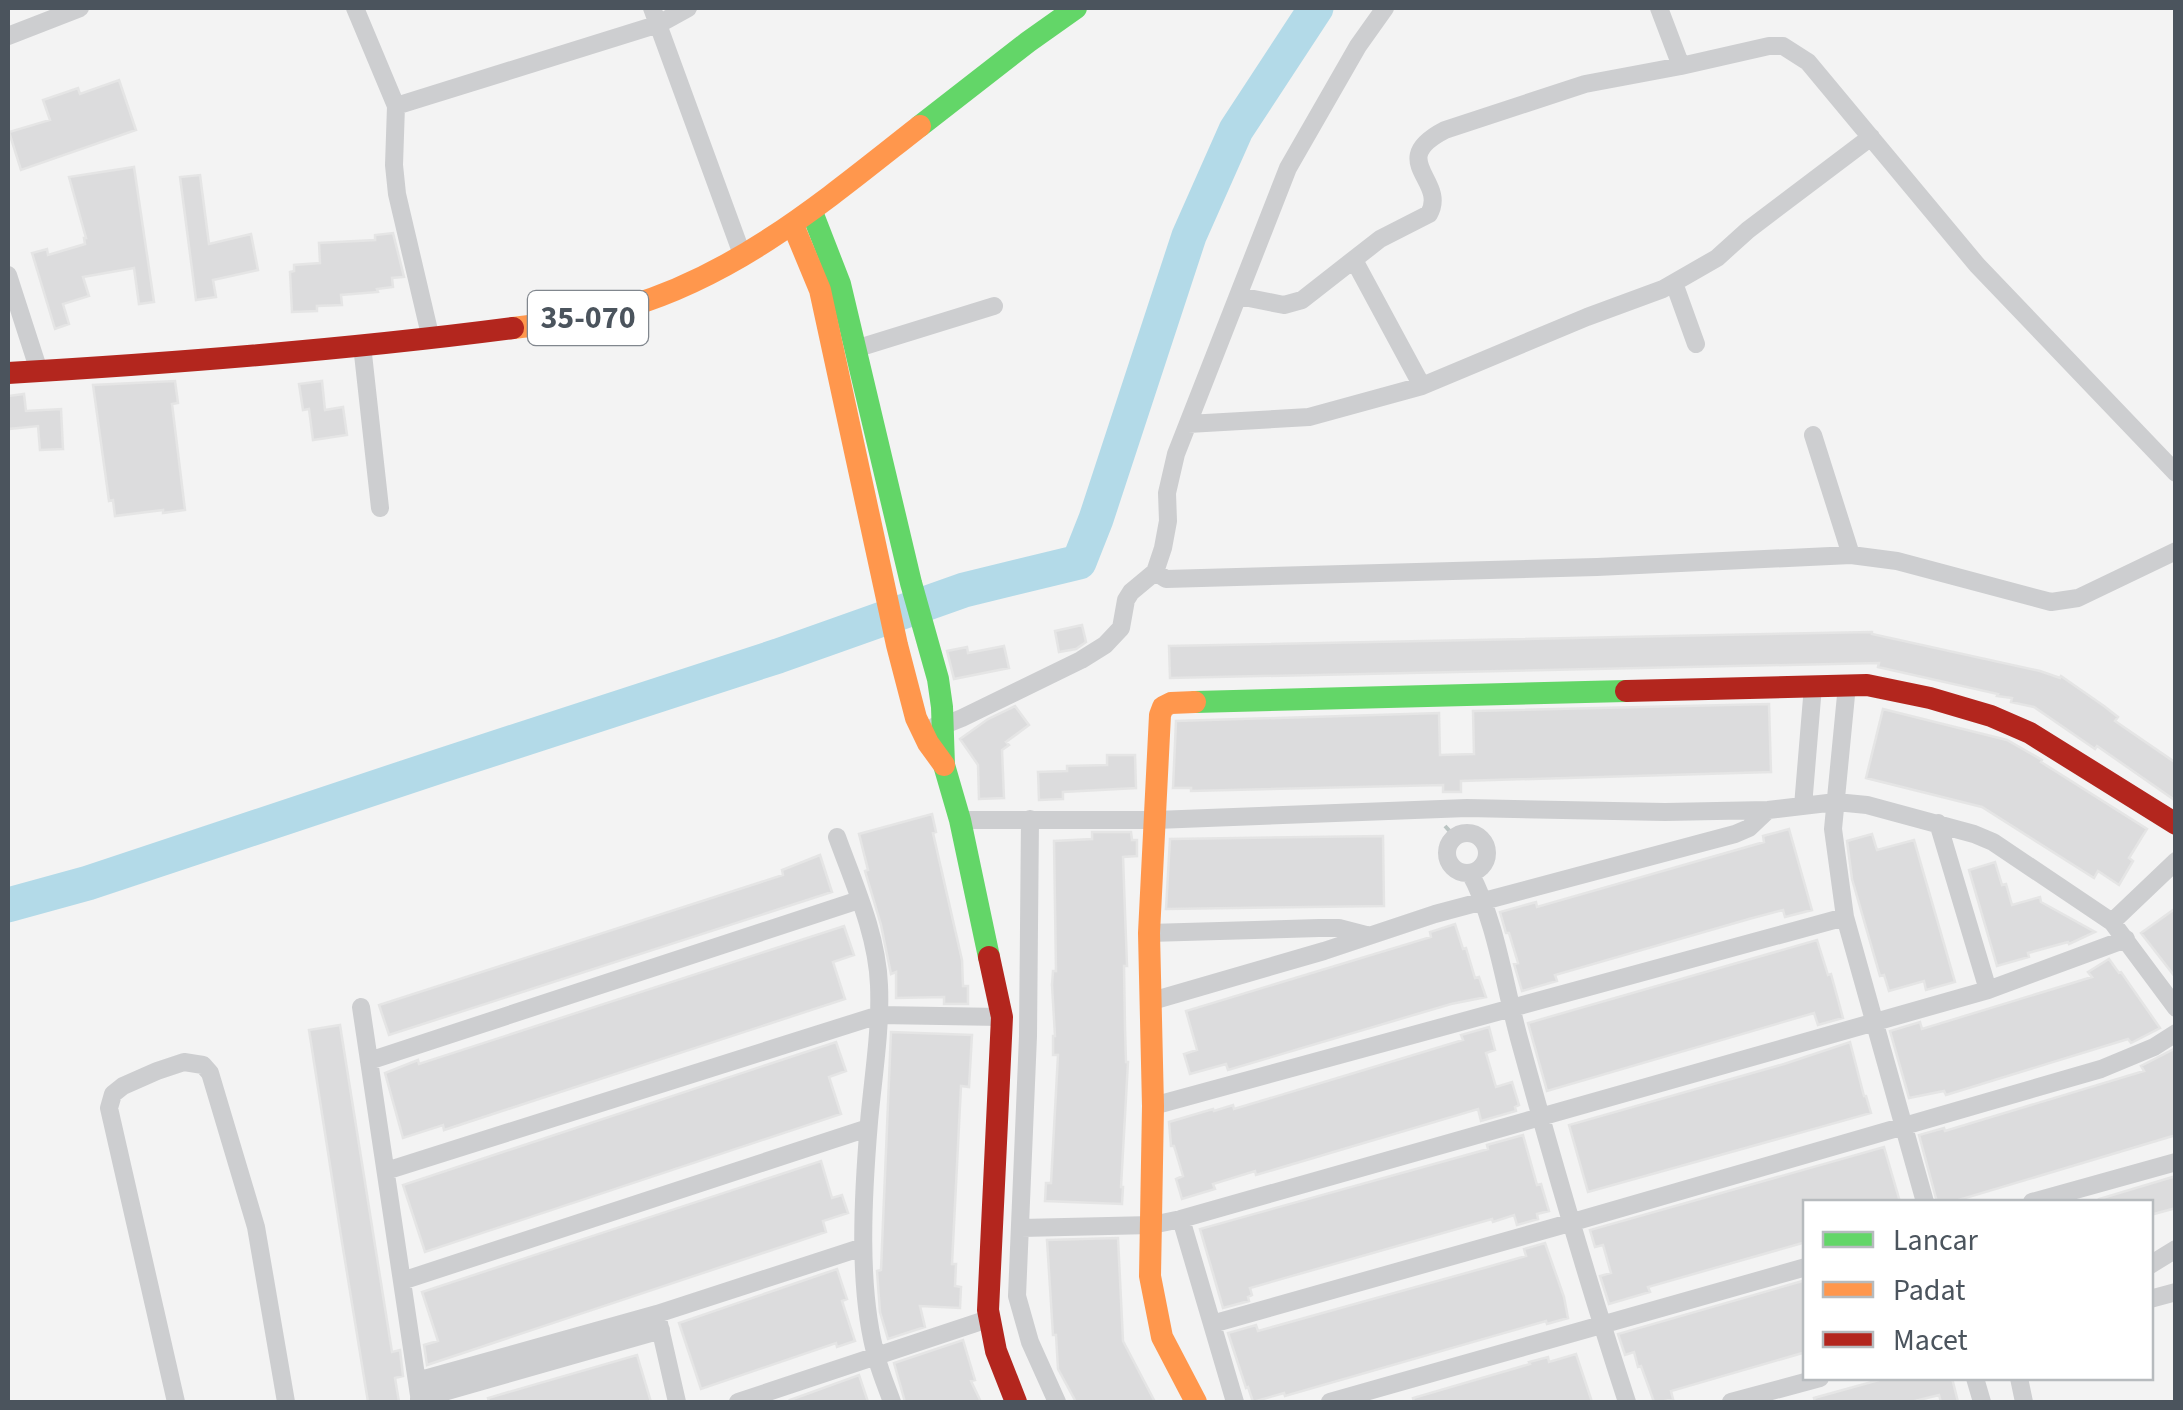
<svg xmlns="http://www.w3.org/2000/svg" width="2183" height="1410" viewBox="0 0 2183 1410" font-family="'Source Sans 3',sans-serif">
<rect width="100%" height="100%" fill="#f3f3f3"/>
<g fill="none" stroke-linecap="round" stroke-linejoin="round">
<!-- river -->
<path stroke="#b3dae8" stroke-width="35" d="M8,905L88,883L440,766L778,656L964,590L1079,562L1096,519L1189,236L1236,130L1316,8"/>
</g>
<!-- building -->
<path fill="#dcdcdd" stroke="#e5e5e5" stroke-width="2.5" d="M119,80L136,130L21,170L9,132L50,120L43,100L78,88L80,94Z
M134,167L154,302L139,304L134,268L83,277L89,296L63,304L69,324L55,329L32,253L47,249L48,255L85,244L84,238H86L69,177Z
M200,175L209,244L251,234L258,270L213,280L216,297L196,300L180,177Z
M393,233L404,277L392,278L393,287L377,289L378,292L341,295L342,305L317,306V311L292,312L290,272L294,271V265L320,263L319,243L375,240V235Z
M175,381L178,403L172,404L185,510L163,513V510L115,516L113,500L109,501L93,385Z
M322,381L325,410L343,407L347,435L313,440L309,409L303,410L299,384Z
M24,394L26,411L61,409L63,449L40,450L38,426L8,429V396Z
M1082,625L1086,642L1076,649L1059,652L1055,631Z
M1872,632V634L2040,671L2060,678L2061,676L2104,706L2118,717L2115,721L2176,763V801L2097,746L2095,749L2034,707L2011,702L2012,698L1997,696L1998,694L1878,667L1879,663L1170,678L1169,646Z
M1004,646L1009,668L954,679L947,651L967,647L968,653Z
M1769,704L1771,772L1461,781V792H1443V785L1191,791V788H1173L1176,721L1439,713L1440,755L1474,754L1473,711Z
M1015,706L1029,725L1006,742L1009,745L1002,750L1004,798L979,799L978,765L960,739L988,719Z
M1883,709L2007,740L2042,760L2041,762L2147,829L2129,858L2133,861L2119,885L2098,871L2094,878L1982,807L1866,778Z
M1107,755H1135L1136,788L1063,792V799L1039,800L1038,772L1067,771V766L1107,765Z
M932,814L936,832L933,833L962,960L963,986H968V1004H944V997L896,998V972L891,974L881,925L865,871L868,870L859,834Z
M1789,829L1812,910L1785,917L1783,910L1749,919L1555,975L1557,981L1522,991L1514,964L1518,963L1509,933H1506L1500,912L1536,902L1537,907L1764,842L1763,836Z
M1092,832H1131L1132,840H1137V856L1123,857L1127,966H1124L1125,1028L1126,1062H1128L1121,1187H1123L1122,1204L1045,1201L1046,1183H1051L1058,1055H1053V1036H1055L1052,985L1053,971H1056L1054,841L1092,839Z
M1872,834L1877,850L1914,840L1955,982L1926,990L1924,981L1889,991L1884,975L1880,976L1852,879L1847,841Z
M1383,836L1384,906L1166,909L1170,839Z
M820,855L832,892L389,1035L379,1005L783,875L782,870Z
M1995,862L2002,885L2006,884L2012,905L2040,897L2041,902L2095,932L2069,944L2068,942L2028,953L2029,957L1997,966L1969,870Z
M2176,908V978L2141,933Z
M1455,924L1463,949L1466,948L1475,978L1479,977L1486,997L1451,1004L1228,1070L1226,1064L1190,1074L1184,1054L1197,1050L1186,1011L1431,937L1430,932Z
M844,926L854,955L833,962L845,999L444,1130L443,1125L403,1138L385,1073L418,1060L419,1064Z
M1817,940L1828,975L1831,974L1843,1018L1818,1025L1814,1013L1547,1091L1528,1023Z
M2109,959L2119,973L2121,972L2160,1028L2131,1043L2128,1039L1946,1095L1944,1091L1909,1098L1890,1031L1920,1022L1922,1029L2092,977L2088,972Z
M340,1025L392,1352L400,1350L403,1376L395,1378L399,1402H368L341,1236L309,1030Z
M1489,1027L1495,1050L1486,1053L1496,1087L1512,1082L1519,1105L1515,1107L1516,1111L1481,1121L1478,1109L1256,1175L1255,1171L1213,1184L1215,1189L1182,1199L1176,1179L1183,1176L1174,1146H1171L1169,1122L1213,1109L1214,1111L1233,1105L1234,1109L1354,1073L1463,1040L1461,1035Z
M891,1032L972,1035L969,1087L961,1086L952,1264H956L955,1286L961,1287L960,1308L920,1306L925,1327L888,1339L880,1312L877,1271L881,1270Z
M836,1042L846,1071L829,1077L841,1114L425,1252L403,1185Z
M1850,1042L1864,1096H1866L1871,1113L1588,1192L1569,1125L1784,1064Z
M2174,1049L2176,1135L1952,1202H1937L1919,1135L1944,1128L1945,1131L2144,1071L2141,1066Z
M1523,1135L1537,1185L1541,1184L1549,1211L1537,1214L1538,1219L1517,1225L1514,1215L1493,1222L1492,1219L1250,1288L1252,1295L1248,1297L1249,1301L1223,1308L1200,1229L1488,1149L1487,1145Z
M1884,1147L1900,1202H1806V1242L1648,1287L1650,1292L1609,1304L1600,1276L1611,1273L1603,1245L1595,1247L1590,1230Z
M821,1161L832,1198L842,1195L848,1213L823,1221L826,1232L427,1365L424,1345L438,1341L422,1292Z
M2176,1176V1208L2150,1215V1202H2100L2099,1199Z
M1118,1238L1123,1341L1155,1402H1076L1058,1369L1056,1335H1053L1047,1240Z
M1545,1243L1564,1297L1568,1318L1547,1324L1546,1321L1285,1396L1284,1393L1253,1402L1248,1387L1246,1388L1228,1333L1256,1325L1258,1331L1484,1268L1526,1256L1524,1249Z
M837,1269L847,1299L842,1301L855,1341L837,1347L836,1343L701,1389L679,1323Z
M1806,1280V1352L1671,1391L1673,1399L1661,1402H1654L1641,1366L1638,1367L1634,1352L1625,1355L1618,1334Z
M963,1340L975,1380L971,1381L981,1402H905L894,1363Z
M1576,1354L1592,1402H1414L1413,1398L1530,1364L1529,1362L1548,1357L1549,1362Z
M637,1355L651,1402H489L488,1398Z
M859,1375L868,1402H791L790,1400Z
M1886,1378H1952L1958,1402H1941L1939,1395L1911,1402H1815L1814,1398Z"/>
<g fill="none" stroke-linecap="round" stroke-linejoin="round">
<!-- path -->
<path stroke="#bbc5c3" stroke-width="4" stroke-dasharray="8 5" stroke-linecap="butt" d="M1445,826L1455,837"/>
<!-- street -->
<path stroke="#cdced0" stroke-width="18" d="M355,8L396,106L394,165L397,194L431,339
M652,8L743,257
M1385,8L1358,46L1288,168L1176,454L1167,493L1168,521L1163,548L1155,572L1166,579L1597,567L1851,555L1897,561L2051,602L2078,598L2176,551
M1659,8L1681,66L1769,46H1783L1808,62L1977,265L2176,473
M8,36L80,8
M396,106L659,24L688,8
M1354,260L1422,386
M8,275L39,371
M1674,283L1696,344
M1239,296L1284,305L1302,300L1380,239L1429,214C1448,180 1385,161 1445,130L1585,84L1681,66
M362,345L380,508
M855,349L994,306
M1188,424L1309,417L1422,386L1587,317L1663,289L1717,258L1748,230L1871,137
M1813,435L1851,555
M1847,685L1833,829L1845,917L1925,1202
M935,726H942L962,718L1081,660L1105,645L1121,628L1126,600L1131,592L1155,572
M1803,806L1813,686
M1030,819L1028,1036L1017,1296L1030,1342L1057,1402
M960,820H1156L1467,808L1665,812L1768,810L1836,802L1867,805L1974,834L1993,842L2112,922L2176,1008
M1938,823L1988,990
M1447 853a20 20 0 1 1 40 0a20 20 0 1 1-40 0Z
M837,837C854,884 877,934 879,985C881,1030 873,1077 869,1122C863,1194 857,1290 877,1359C881,1374 887,1388 892,1402
M1470,873C1496,920 1505,989 1520,1042C1553,1162 1588,1283 1627,1402
M2112,922L2176,861
M1149,933L1319,928H1339L1366,935
M1152,1001L1324,951L1435,914L1735,834L1749,828L1768,810
M361,1007L420,1402
M369,1061L859,900
M1153,1106L1845,917
M386,1171L879,1015L1002,1017
M2032,1202L2176,1162
M1181,1219L1235,1402
M1021,1228L1152,1225L1181,1219L1988,990L2126,939
M2150,1265L2176,1249
M402,1281L868,1128
M2150,1299L2176,1292
M658,1319L677,1402
M1212,1324L1573,1222L2101,1069L2154,1047L2176,1033
M1975,1378L1982,1402
M2019,1378L2024,1402
M417,1381L657,1314L863,1247
M419,1399L661,1330
M176,1402L109,1108L113,1094L123,1086L157,1071L184,1062L203,1065L210,1073L256,1227L286,1402
M738,1402L988,1319
M1330,1402L1806,1267
M1731,1402L1820,1378"/>
<!-- fast -->
<path stroke="#63d668" stroke-width="22" d="M920,126L1028,42L1076,8
M812,212L840,284L911,583L938,679L942,707L944,765L960,820L989,957
M1195,702L1626,691"/>
<!-- slow -->
<path stroke="#ff974d" stroke-width="22" d="M793,225L820,290L897,645L916,718L928,743L944,765
M513,328C552,323 589,319 627,307C741,273 828,198 920,126
M1195,702L1171,703L1163,707L1160,715L1149,933L1153,1106L1150,1276L1162,1337L1196,1402"/>
<!-- jam -->
<path stroke="#b3261e" stroke-width="22" d="M8,373C177,363 345,350 513,328
M1626,691L1867,685L1930,698L1991,716L2030,733L2176,824
M989,957L1002,1017L988,1310L996,1351L1016,1402"/>
</g>
<g text-anchor="middle" dominant-baseline="central" stroke-width="8" stroke-linejoin="round" paint-order="stroke">
<!-- shield labels -->
<rect fill="#fff" stroke="#81878e" stroke-width="2.5" x="528" y="291" width="120" height="54" rx="8"/>
<g font-size="32" font-weight="bold" fill="#4b545d">
<text x="588" y="318">35-070</text>
</g>
</g>
<!-- border -->
<rect width="2183" height="1410" fill="none" stroke="#4b545d" stroke-width="20"/>
<!-- legend -->
<rect x="1803" y="1200" width="350" height="180" fill="#ffffff" stroke="#b7bbbe" stroke-width="2.5"/>
<rect x="1823" y="1232" width="50" height="15" fill="#63d668" stroke="#b7bbbe" stroke-width="2.5"/>
<text x="1893" y="1250" font-size="30" fill="#4b545d">Lancar</text>
<rect x="1823" y="1282" width="50" height="15" fill="#ff974d" stroke="#b7bbbe" stroke-width="2.5"/>
<text x="1893" y="1300" font-size="30" fill="#4b545d">Padat</text>
<rect x="1823" y="1332" width="50" height="15" fill="#b3261e" stroke="#b7bbbe" stroke-width="2.5"/>
<text x="1893" y="1350" font-size="30" fill="#4b545d">Macet</text>
</svg>
